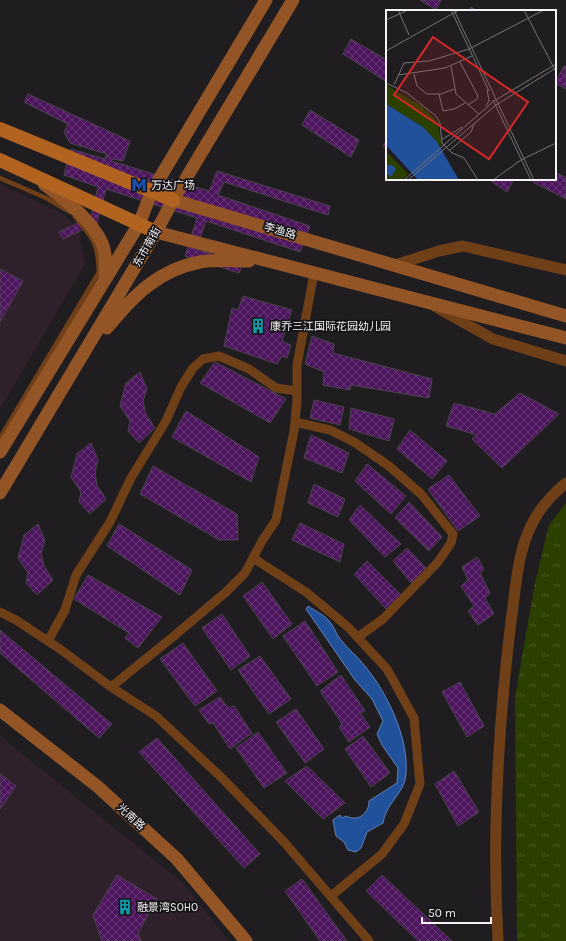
<svg xmlns="http://www.w3.org/2000/svg" width="566" height="941" viewBox="0 0 566 941" font-family="Karla,'Noto Sans SC',sans-serif">
<defs>
<pattern id="grass-tufts" width="24" height="20" patternUnits="userSpaceOnUse"><rect width="24" height="20" fill="#2b3f00"/><path d="M3 7l-1-3M5 7V3M7 7l1-3M15 17l-1-3M17 17v-4M19 17l1-3" fill="none" stroke="#4a5b26"/></pattern>
<pattern id="building-cross-hatch" width="8" height="8" patternUnits="userSpaceOnUse"><rect width="8" height="8" fill="#4d155e"/><path d="M0 0l8 8M0 8l8-8" fill="none" stroke="#673876"/></pattern>
</defs>
<rect width="100%" height="100%" fill="#201d21"/>
<!-- commercial -->
<path fill="#2f202b" d="M0,184L62,213L79,230L85,264L0,409Z
M0,736L183,883L229,941H0Z"/>
<!-- grass -->
<path fill="url(#grass-tufts)" d="M566,503V941H517L515,697L535,583L549,525Z"/>
<!-- water -->
<path fill="#21519a" stroke="#6182b6" d="M308,606C315,611 325,615 330,622C335,628 336,635 341,640C348,649 357,656 364,665C387,692 409,738 406,774C405,793 385,804 383,823L367,832L361,848L356,852L348,850L344,842L336,836L333,820L340,815L342,818L346,816C358,822 369,814 369,801L397,783L398,768L382,745L377,734L383,721L372,699L355,680L306,609Z"/>
<!-- building -->
<path fill="url(#building-cross-hatch)" stroke="#49454a" d="M420,0H441L436,10Z
M471,7L478,11H468Z
M351,39L387,60V82L343,54Z
M564,66L566,67V89L555,83Z
M28,94L130,141L123,161L113,159L111,161L209,191L217,171L330,206L328,215L224,182L218,195L310,226L300,252L206,221L196,249L243,264L239,273L185,256L197,218L106,189L97,223L63,239L59,232L91,217L98,187L64,175L71,149L105,159L107,154L70,143L64,132L68,124L24,102Z
M310,110L359,140L351,157L302,125Z
M387,139V149L383,146Z
M555,172L566,178V199L533,182L535,179H555Z
M488,179H514L507,192Z
M0,269L23,281L0,322Z
M243,296L292,310L282,341L291,345L287,358L282,356L277,364L224,346L232,308L238,310Z
M312,336L334,344L333,353L432,379L429,398L351,385L350,390L323,385L324,372L305,364Z
M215,362L286,399L270,423L200,383Z
M140,372L147,389L143,401L146,414L155,428L139,443L128,431L130,421L120,406L126,383Z
M520,393L559,414L502,468L472,439L477,435L446,426L454,403L495,414Z
M314,400L344,407L340,425L310,418Z
M351,408L394,419L389,441L349,429Z
M186,411L259,457L251,482L172,437Z
M410,430L447,461L432,479L397,449Z
M311,435L349,453L342,473L304,458Z
M91,443L98,460L95,472L97,485L106,499L90,514L79,502L81,492L71,477L77,454Z
M367,464L406,496L391,514L355,481Z
M153,466L237,514L238,540H219L140,494Z
M449,475L480,516L458,531L428,489Z
M314,484L345,499L338,517L308,503Z
M409,502L442,537L429,551L395,518Z
M360,505L401,544L385,557L349,520Z
M300,523L344,544L340,562L292,540Z
M38,524L45,541L41,553L44,566L53,580L37,595L26,583L28,573L18,558L24,535Z
M119,524L192,570L180,595L107,546Z
M407,548L427,569L411,583L393,561Z
M477,557L484,569L480,573L490,593L485,598L494,614L478,625L468,611L474,606L461,586L468,580L462,567Z
M367,561L401,595L386,609L354,574Z
M88,575L162,617L138,648L125,638L129,633L74,599Z
M262,582L292,624L273,639L243,596Z
M222,614L250,656L231,670L202,628Z
M305,621L338,672L317,686L283,636Z
M0,630L112,724L99,738L0,653Z
M183,643L217,691L195,706L160,659Z
M260,656L291,699L269,714L238,670Z
M341,675L365,711L360,713L370,727L349,742L339,727L342,724L320,691Z
M460,682L484,726L467,737L442,692Z
M220,697L228,708L234,706L252,733L230,749L213,723L209,724L199,710Z
M296,709L324,749L305,763L276,722Z
M258,732L287,773L264,788L236,748Z
M363,736L390,773L371,787L345,749Z
M157,738L260,854L244,868L139,752Z
M307,766L345,803L323,819L285,781Z
M454,771L479,812L458,826L435,784Z
M0,774L16,786L0,809Z
M117,875L157,899L138,933L141,941H102L93,915Z
M382,875L452,941H418L366,891Z
M302,879L347,941H320L285,891Z"/>
<g fill="none" stroke-linecap="round" stroke-linejoin="round">
<!-- service -->
<path stroke="#6f3f18" stroke-width="4.5" d="M0,178L46,198L70,212
M0,438L99,272C98,244 94,239 75,217"/>
<!-- minor -->
<path stroke="#6f3f18" stroke-width="9" d="M295,422L330,430L354,442L389,466L421,494L453,534L451,543L438,562L383,619L358,637
M253,558L306,592L348,627L387,669L414,718L420,784L404,824L382,854L331,896
M0,612L16,620L60,649L111,687L156,716L222,778L284,842L369,941
M48,641L65,610L76,575L110,522L131,478L166,421L181,387L193,368L203,359L219,356L249,369L276,388L297,391
M111,687L174,636L226,592L245,573L262,541L276,520L294,431L297,401V365L314,273"/>
<!-- tertiary -->
<path stroke="#6f3f18" stroke-width="11" d="M395,265L439,251L463,246L566,270
M436,307L493,339L566,361
M498,941C492,835 498,727 511,621C516,588 517,551 533,522C541,506 553,494 566,483"/>
<!-- secondary -->
<path stroke="#935525" stroke-width="13" d="M44,184C65,200 90,218 102,243C107,254 105,268 105,280
M173,200L566,316
M156,232L566,338
M107,328C133,296 158,270 200,262C215,259 234,261 249,261
M0,452L139,224L152,191L266,0
M0,493L156,232L173,200L293,0
M0,710L97,786L177,859L246,941"/>
<!-- primary -->
<path stroke="#b36320" stroke-width="14" d="M0,129L173,200
M0,160L156,232"/>
</g>
<!-- icons -->
<defs>
<g id="metro-bare" transform="scale(1.2)"><path d="M-5.5 5V-5H-3L0 0L3-5H5.5V5H3V-.5L0 4L-3-.5V5Z" fill="#1a4fb4" stroke="#171418" stroke-width="2.5" paint-order="stroke"/></g>
<g id="building-bare" transform="scale(1.2)"><path d="M-4-6H4V6H1V3H-1V6H-4ZM-2.5-4.3h1.7v1.8h-1.7ZM.8-4.3h1.7v1.8H.8ZM-2.5-1h1.7V.8h-1.7ZM.8-1h1.7V.8H.8Z" fill="#0f9aa8" stroke="#171418" stroke-width="2.5" paint-order="stroke"/></g>
</defs>
<g fill-rule="evenodd">
<use href="#metro-bare" x="139" y="185"/>
<use href="#building-bare" x="258" y="326"/>
<use href="#building-bare" x="125" y="907"/>
</g>
<g text-anchor="middle" dominant-baseline="central" stroke-width="3.5" stroke-linejoin="round" paint-order="stroke">
<!-- poi labels -->
<g font-size="11" fill="#f6f3f7" stroke="#171418" text-anchor="start">
<text x="151" y="185">万达广场</text>
<text x="270" y="326">康乔三江国际花园幼儿园</text>
<text x="137" y="907">融景湾SOHO</text>
</g>
<!-- street labels -->
<g font-size="11" fill="#f6f3f7" stroke="#171418">
<text transform="translate(280 231) rotate(16)">李渔路</text>
<text transform="translate(147 247) rotate(-60)">东市南街</text>
<text transform="translate(131 817) rotate(43)">光南路</text>
</g>
</g>
<!-- overview -->
<g transform="translate(386 10)">
<rect width="170" height="170" fill="#201d21"/>
<path d="M0,75L36,96L51,111L56,135L53,136L37,117L0,94ZM0,141L22,164L16,170H0Z" fill="#2b3f00"/>
<path d="M0,94L37,117L51,132L73,170H32L0,135ZM0,149L2,155H6L10,159L5,167L0,163Z" fill="#21519a"/>
<path fill="none" stroke="#767377" stroke-width="1" d="M12,0L23,25M65,0L103,81M68,0L148,170M138,0L170,62M0,10L22,0M0,41L73,0M74,52L92,86L91,89L82,95M65,56L70,84L93,104M28,64L31,76L41,84H55L68,79M12,65L59,58L86,46M0,73L21,83L50,106L54,113L56,133L66,143L78,148L92,170M8,75L18,53L43,51L83,39L158,0M53,84L57,101L68,99L79,93M107,90L145,170M100,96L103,91L101,79M55,130L76,117M63,141L85,122L88,114M18,170L108,91L170,54M22,170L110,95L170,58M107,170L135,150L170,133"/>
<path fill="#d62828" fill-opacity="0.15" stroke="#d62828" stroke-width="2" d="M47,27L142,92L103,149L8,85Z"/>
<rect width="170" height="170" fill="none" stroke="#f6f3f7" stroke-width="2"/>
</g>
<!-- scale -->
<path d="M422 917v6h69v-6" fill="none" stroke="#f6f3f7" stroke-width="2"/>
<text x="428" y="917" font-size="12" fill="#f6f3f7" stroke="#171418" stroke-width="3" paint-order="stroke">50 m</text>
</svg>
